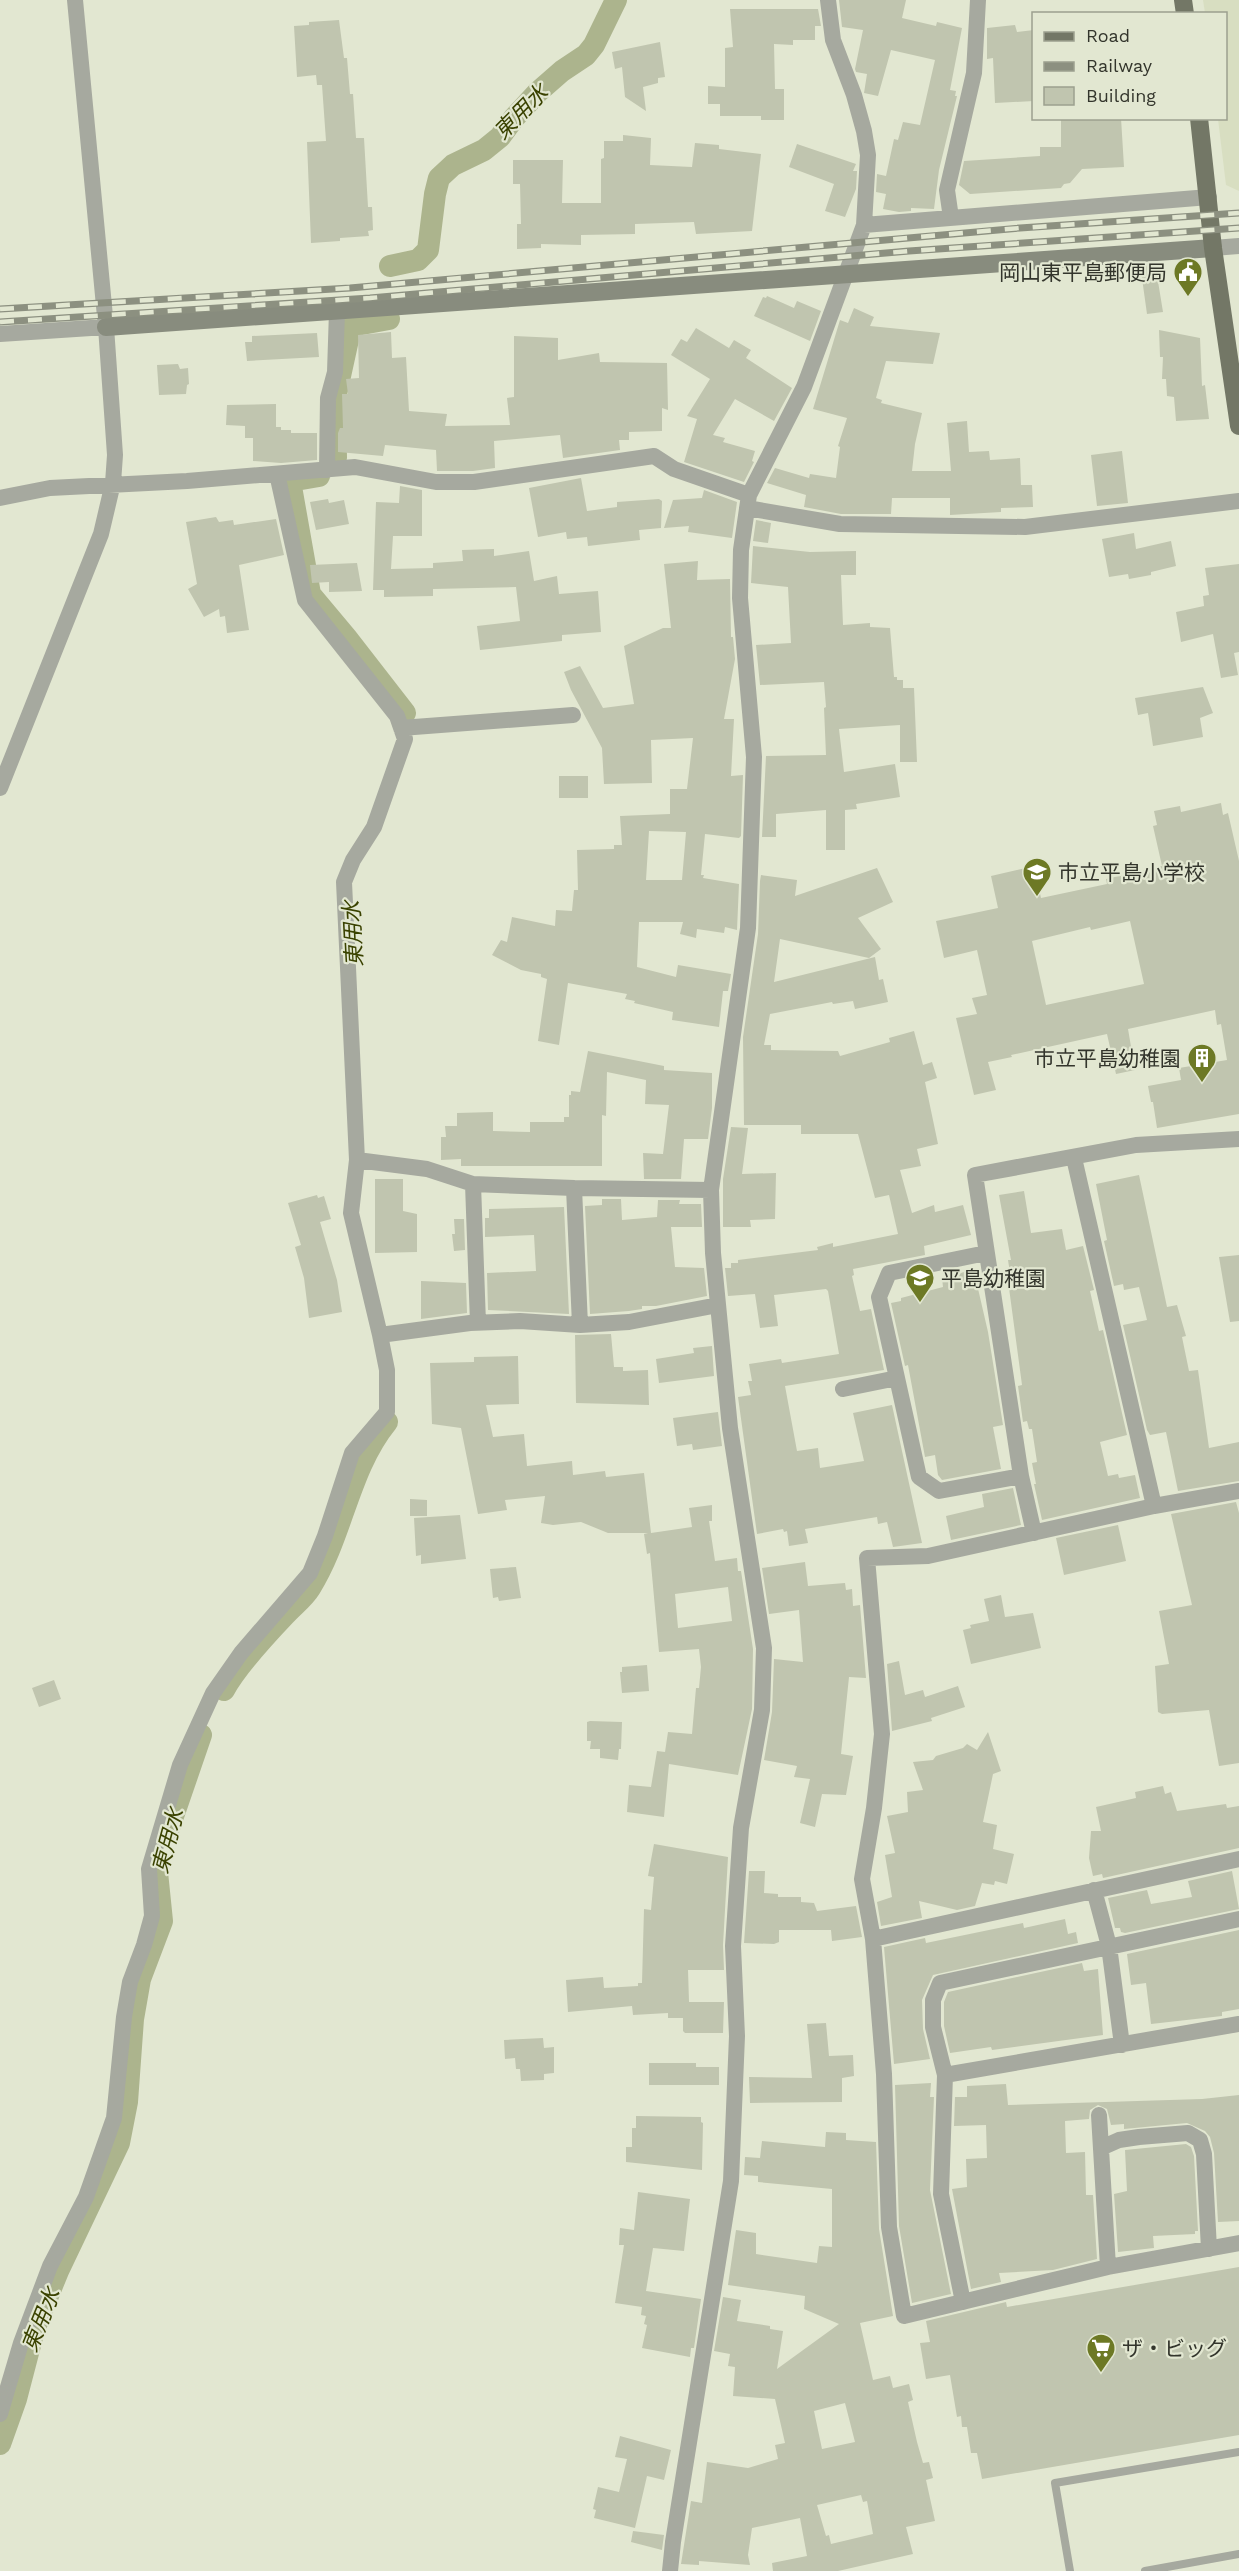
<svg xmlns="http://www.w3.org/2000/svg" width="1239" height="2571" viewBox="0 0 1239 2571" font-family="'Work Sans','Noto Sans JP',sans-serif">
<rect width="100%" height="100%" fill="#e2e7d1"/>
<!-- built -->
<path fill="#d8dec1" d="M1203,0H1239V191L1226,185L1218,119L1226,118V14L1205,13Z"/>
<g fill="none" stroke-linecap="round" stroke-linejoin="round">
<!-- canal -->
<path stroke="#acb48d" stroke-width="22" d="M390,266L418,260L428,250L435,194L439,178L453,165L484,150L500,137L514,118L538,92L562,71L586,55L594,45L616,0
M336,458L335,399L351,326L389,319
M319,476L290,481L310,594L346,637L405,713
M224,1690C236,1667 267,1634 285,1615C293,1606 304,1598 310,1588C343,1535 348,1470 387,1422
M168,1831L201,1735
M0,2444L16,2399L34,2330L58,2271L119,2143L127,2102L133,2019L140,1979L162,1921L157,1872"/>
</g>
<!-- building -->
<path fill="#c0c5af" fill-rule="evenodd" d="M839,0H906L902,18L936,26L937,22L962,28L950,90L956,91L955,96H957L939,170L934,209L911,208V211L899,212L883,209L886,194L876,192L877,174L886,176L894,139L898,140L903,122L920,125L935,60L891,50L878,96L864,93L867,74L856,72L855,69L863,30L842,27Z
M730,9H818L821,26H815V40H793V45L774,44L775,89H784V120H761V116H720V104H708V86L725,87V48L733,47Z
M339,20L344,58H347L350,94H353L356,138H364L368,207H372L373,230L368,231L369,236L340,238V241L311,243L307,142L326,141L322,85H317L316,75L297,77L294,26L309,25V22Z
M1015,25L1017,32L1034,30V101L995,103L993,58L987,59V28Z
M660,42L665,77L658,78V83L643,87L646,111L625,97L622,67L615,69L612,52Z
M1061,118H1121L1124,167L1082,169L1070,183L1064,184L1061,188L970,194L959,185L964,161L1040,156V147H1061Z
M623,135L651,138L650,165L692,167L695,143L719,145V149L761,154L752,231L696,234L694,222L635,224V234L581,235V245L541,244V248L517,249V224H521L520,184H513V160H563L562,203H601V159L604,158V141H623Z
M797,144L856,164L853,171H857L856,189L845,217L825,211L834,184L789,167Z
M1155,263L1163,312L1147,314L1140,264Z
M767,296L794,308L797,301L821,311L810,341L754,316L763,297L766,298Z
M854,308L874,317L870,326L940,333L933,364L886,361L876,398L882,400L881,403L922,413L915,444L912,471H951L947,423L967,421L969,452L989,451L990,460L1020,458L1021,485H1032L1033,507L1001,508V512L950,515V498H892L891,514H841L804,507L806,495L767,483L775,468L809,478L810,474L836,478L840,447L838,446L847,418L813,409L840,320L848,323Z
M696,328L729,348L734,340L751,350L746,358L792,388L774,421L735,399L713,435L725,438L723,442L755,451L752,461L754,462L744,482L684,462L697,419L687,416L710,379L671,355L681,339L687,342Z
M1159,330L1200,338L1202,386L1205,385L1209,419L1176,421L1174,397L1167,396L1166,379H1162L1163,357H1160Z
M391,332L392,358L406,357L409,411L447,414L445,426L510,425L507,398L514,397V336L558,338V360L599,353L600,362L667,363L668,410L662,408V431L629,432V440H619L620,450L563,458L560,435L494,441L495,468L473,471H437L436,450L385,445L383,456L338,452V433L340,428H343L342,394H348L346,379L359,378L358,335Z
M317,333L319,357L247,361L245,342H252V336Z
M178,364L180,369L188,368L189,384L187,385L186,394L159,395L157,365Z
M276,404V427H281V430H291V433H317V460L281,463L253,461V438H245V426L226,425L227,405Z
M1122,451L1128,503L1097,506L1091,455Z
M581,478L587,511L617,507V502L659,499L662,501L661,528L639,530L640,540L588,546L587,537L567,539L566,532L538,537L529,488Z
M400,486L422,490V536H393L391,569L433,568V563L463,561L462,550L494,549V556L529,551L534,581L557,576L559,594L598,591L601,632L562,635V641L480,650L477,626L520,621L516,587L433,589V596L384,597V590H373L376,502L399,503Z
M704,490L737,502L732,538L688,532L689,526L664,528L673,500L702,498Z
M328,499L329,503L344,500L349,524L316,530L310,502Z
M216,517L219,522L233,520L234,525L276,519L284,555L239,565L249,630L227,633L225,616L220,617L219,609L204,617L188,589L197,584L186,522Z
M756,520L771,523L768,543L753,541Z
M1134,533L1136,549L1171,541L1176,566L1151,572V575L1129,579L1128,574L1109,577L1102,539Z
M753,546L810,552L856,551V575H841L843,625L870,623V627L890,628L894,677H897V680H903V688H914L917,762H900V725L839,729L844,772L895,764L900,797L856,804L857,809L845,810V850H826V810L776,814V837H762L766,756L826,755L824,708L826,707L824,682L760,685L756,645L791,643L788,587L751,583Z
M698,561L697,580L730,579L731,637H733L735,659L724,719H734L731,776L743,775L741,836L739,838L705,834L701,875H704L703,878L739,884L737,930L725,927L724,933L697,929L696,938L680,934L683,922H639L637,967L676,977L678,965L731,974L728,991H723L719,1027L672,1020L673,1012L634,1003L635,1001L625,999L627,994L568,983L559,1045L538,1041L547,979L541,977V974L521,970L492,955L501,940L507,942L512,917L555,926L556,910L572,911L574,890H578L577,850L614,849V845H622L620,816L670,814V789H687L693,738L651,740L652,783L604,784L602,748L571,690L564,672L580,666L603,708L634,704L624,646L663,628H671L664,564ZM649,831L686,832L682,880H646Z
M357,563L362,591L329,592V582L312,583L310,565Z
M1239,564V652L1234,653L1238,675L1221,678L1213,634L1181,642L1176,612L1204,606L1203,596L1209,595L1205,568Z
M1203,687L1213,713L1200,718L1203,737L1153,746L1148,713L1138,715L1135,698Z
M559,776H588V798H559Z
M1221,803L1223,815L1228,813L1239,861V1114L1157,1128L1153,1102H1151L1148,1086L1181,1080L1179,1068L1227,1060L1221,1024L1217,1025L1215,1010L1128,1029L1135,1070L1116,1074L1107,1034L1011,1055L1012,1057L988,1062L996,1090L974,1095L956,1018L977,1014L972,998L987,995L977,950L944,958L936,921L998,908L991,876L1034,866L1041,898L1107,884L1106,879L1162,866L1153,826L1157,825L1154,811L1180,806L1181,812ZM1130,921L1144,984L1046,1005L1032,941L1090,927L1091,930Z
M877,868L893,902L858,918L881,949L869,958L780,939L774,982L875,957L879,980L883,979L888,1002L855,1009L853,1001L833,1004L832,1002L770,1014L764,1045H771V1050L838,1051L840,1056L890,1042L889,1038L914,1031L923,1065L932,1062L937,1078L925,1082L938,1144L917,1149L921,1166L900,1170L912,1213L934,1205L935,1212L963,1205L971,1235L924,1246L925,1255L853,1269L854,1275L852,1276L860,1311L871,1309L884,1370L785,1386L797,1451L818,1448L820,1468L864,1461L853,1413L892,1405L922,1543L893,1547L887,1522L878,1524L877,1517L805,1529L808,1543L789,1546L787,1531L784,1532L783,1529L757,1534L738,1397L751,1395L748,1381H752L749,1364L781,1359L782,1363L839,1354L828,1291L826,1289L774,1295L778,1326L760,1328L755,1294L728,1296L725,1268H731V1263H738V1260L818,1250L817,1247L833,1243V1247L898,1234L889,1195L875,1198L858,1134H801V1125H744L743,1037L758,934L760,881L761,875L797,880L795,896Z
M588,1051L664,1066V1070L712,1073V1108L708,1139H684L681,1179H644L643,1153L663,1154L669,1105L645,1104L646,1080L607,1072L606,1116L602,1115V1166H461V1159L441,1160V1137H446L445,1126H457V1113L493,1112V1131L530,1132V1122H564V1117H569V1095H571V1091L580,1092Z
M731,1127L748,1128L742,1174L776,1173L775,1219L750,1220L751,1227H723V1179Z
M1139,1175L1167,1307L1177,1305L1186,1336L1182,1337L1189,1371L1198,1370L1209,1448L1239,1442V1481L1178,1491L1166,1432L1150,1435L1147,1430L1123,1325L1147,1320L1139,1287L1124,1290L1123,1284L1114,1286L1104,1241L1107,1240L1096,1184Z
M375,1179H403V1211L417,1214V1252L375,1253Z
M1024,1191L1031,1233L1062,1229L1066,1250L1083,1246L1094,1290L1090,1291L1099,1331L1103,1330L1127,1435L1100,1442L1108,1476L1118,1474L1119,1478L1135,1475L1140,1498L1042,1520L1034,1484H1036L1032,1463L1037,1462L1032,1429H1029L1027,1421L1023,1422L1018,1386L1022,1385L1007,1273H1010L1008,1260H1011L999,1195Z
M317,1195L318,1198L324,1196L331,1219L320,1222L337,1280L342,1312L309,1318L304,1278L295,1247L301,1245L288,1203Z
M602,1199H621L622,1220L657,1217L658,1200H680L679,1204H701L702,1227H671L675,1267L704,1268L707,1296L656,1306H642V1309L629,1311L590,1314L585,1206L602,1205Z
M564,1207L569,1314L488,1310L487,1273L536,1271L534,1235L485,1237V1218H489V1209Z
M454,1219H464L465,1250L454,1251L452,1234H455Z
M1239,1255V1321L1230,1322L1219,1257Z
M968,1271L969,1278L976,1280L988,1332L1003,1425L993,1427L1001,1469L942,1480L938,1475L935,1455L925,1457L908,1365L905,1366L891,1303L901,1301V1298L943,1287L942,1278Z
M421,1281L466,1283L467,1313L421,1319Z
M611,1334L614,1367H623V1371L648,1370L649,1405L576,1403L575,1335Z
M712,1346L714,1376L659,1383L656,1359L694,1353L693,1348Z
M518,1356L519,1404L486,1405L493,1437L524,1434L527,1466L572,1461L573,1475L605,1471L606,1477L644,1473L651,1533L692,1527L689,1508L712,1505V1521H709L715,1561L737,1558L738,1571H741L753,1649L752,1709L738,1775L669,1764L664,1817L627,1812L629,1785L651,1787L657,1751L665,1752L668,1732L692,1734L696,1688H699L701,1667L699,1649L659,1652L650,1553L647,1554L644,1534L648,1533H608L581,1522L553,1525L541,1523L545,1496L505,1500L507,1510L478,1514L461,1428L432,1424L430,1363L474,1362V1357ZM728,1587L732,1621L678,1628L675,1594Z
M718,1412L722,1446L693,1450L692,1444L677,1446L673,1418Z
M1013,1488L1021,1525L951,1540L946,1516L984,1507L982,1494Z
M410,1499L427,1500V1516H410Z
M1236,1502L1239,1513V1763L1219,1766L1209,1710L1162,1714L1158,1712L1155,1666L1169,1664L1159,1611L1192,1605L1171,1514Z
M460,1515L466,1559L421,1564V1555L416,1556L414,1518Z
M1118,1525L1126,1561L1064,1575L1056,1538Z
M805,1562L808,1586L845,1583L846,1590L852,1589L853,1606L860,1605L866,1678L849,1677L841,1754L853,1756L846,1795L822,1794L815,1827L800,1823L810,1779L794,1777L797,1766L764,1760L772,1712L774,1659L803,1662L799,1610L769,1614L762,1568Z
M516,1567L521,1598L499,1601L498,1597L493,1598L490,1569Z
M1001,1595L1005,1617L1033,1613L1041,1648L971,1664L963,1630L971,1628L970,1625L989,1621L984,1599Z
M899,1661L905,1695L923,1690L925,1697L958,1686L965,1707L931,1718L932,1721L892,1731L887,1664Z
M647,1665L649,1691L622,1693L620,1672H622V1667Z
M54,1680L61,1699L39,1707L32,1688Z
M590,1721L622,1722L621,1749H619L618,1760L600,1758V1749H590L591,1741H587V1722Z
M988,1732L1001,1771L993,1774L983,1822L997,1825L993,1849L1014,1854L1007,1884L995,1881L994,1885L982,1883L975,1906L957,1910L919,1901L922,1918L881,1926L877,1902L892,1897L885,1855L895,1853L887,1816L908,1812L907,1792L923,1790L913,1762L933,1760L936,1756L963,1748L967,1744L977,1750Z
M1163,1786L1165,1794L1171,1792L1177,1811L1226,1804L1227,1808L1239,1806V1848L1103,1878L1102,1874L1093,1876L1089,1858L1091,1831H1101L1096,1807L1136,1798L1135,1792Z
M654,1844L728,1857L723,1945L724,1970H688L689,2002H724L723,2033H685L683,2031V2018H668V2013L633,2015L632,2006L568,2012L566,1980L603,1977L604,1988L638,1986V1983H642L644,1909L651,1910L654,1877L648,1876Z
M749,1871H765L764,1893L778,1894V1897H801V1902L814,1903L817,1911L856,1906L862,1937L832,1941L831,1930H779V1942L774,1944L744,1943Z
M1232,1871L1239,1909L1125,1933L1121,1932L1120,1928H1115L1108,1898L1147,1890L1151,1904L1192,1897L1188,1881Z
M1065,1919L1068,1934L1076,1932L1078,1943L933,1975L922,2000L923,2029L930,2059L894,2064L884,1947L925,1938L926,1943L1023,1923L1024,1928Z
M1239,1930V2009L1222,2012V2016L1151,2024L1146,1983L1131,1985L1127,1954Z
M1082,1963L1084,1971L1098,1969L1103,2035L992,2050L991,2047L950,2053L944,2026V2002L948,1992Z
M826,2023L829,2056L853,2055L854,2076L842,2078V2102L750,2103L749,2077L812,2078L807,2024Z
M543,2038L544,2048L554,2047V2073L544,2074V2080L521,2081L520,2069H516L515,2058L505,2059L504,2040Z
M649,2063H696V2067H719V2085H649Z
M931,2083L930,2097H934L930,2190L951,2294L912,2303L899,2226L895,2085Z
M1006,2084L1008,2105L1202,2099L1239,2095V2221L1218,2222L1214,2153L1210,2137L1205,2131L1187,2123L1124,2129V2124L1111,2125L1107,2109L1098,2105L1090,2110L1089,2119L1065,2121L1066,2153L1085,2152L1086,2195H1093L1097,2259L1053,2270L999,2273L1001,2282L971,2289L952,2189L967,2187L966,2159L987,2158L986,2125L954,2126L955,2097H967V2086Z
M636,2116L701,2117V2122L703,2123L702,2170L626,2162V2147H632V2128H636Z
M826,2132L846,2133V2140L876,2142L879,2229L893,2316L860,2323L873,2380L890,2376L893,2388L909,2384L913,2400L908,2402L917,2442L923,2463L929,2462L933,2478L926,2480L935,2521L906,2527L913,2554L838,2571H773L772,2563L807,2556L800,2518L752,2528L748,2555L750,2565L699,2561V2565L681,2564L691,2501L702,2503L707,2462L748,2468L778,2459L775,2445L785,2443L775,2399L733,2396L735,2367L728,2366L730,2354L714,2351L723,2297L741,2300L737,2321L770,2326V2329L783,2331L777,2369L839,2324L804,2309L805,2296L728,2285L736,2230L756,2233V2254L817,2263L819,2246L832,2247V2189L758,2182V2176L744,2175L745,2157L760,2158L762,2141L825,2147ZM845,2403L855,2442L822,2449L814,2411ZM861,2495L863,2502L867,2501L873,2534L831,2544L829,2535L826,2536L817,2505Z
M1186,2144L1191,2147L1194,2156L1198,2231H1195V2234L1153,2236L1154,2248L1118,2252L1114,2194L1127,2191L1125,2150Z
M638,2192L690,2199L684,2251L653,2248L646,2291L701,2299L694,2348H691L690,2357L642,2348L647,2325L644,2324L646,2316L641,2315L642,2307L615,2303L624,2245H619L620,2228L634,2230Z
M1239,2267V2435L982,2479L977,2453H971L967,2427H962L961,2416L957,2417L950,2375L926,2379L920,2343L930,2342L926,2321L1006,2302L1007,2307Z
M620,2436L671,2450L664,2480L647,2476L635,2528L594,2518L596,2510L593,2509L598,2487L619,2492L627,2459L615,2457Z
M633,2531L664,2535L662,2550L631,2542Z"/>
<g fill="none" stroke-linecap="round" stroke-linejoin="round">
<!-- lane -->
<path stroke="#a6a99f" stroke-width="8" d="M1070,2571L1055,2483L1239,2452
M1145,2571L1239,2554"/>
<!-- street -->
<path stroke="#a6a99f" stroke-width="16" d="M951,218L947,190L974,73L978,0
M864,225L1209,197
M1213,248L1239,246
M0,334L106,327
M327,470L328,398L335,372L337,311
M277,474L305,600L397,716L405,739L374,827L353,860L344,882L357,1160L351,1213L380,1335
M0,498L50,488L187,481L355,467L436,482H474L654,456L674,469L749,495
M747,508L840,524L1025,527L1239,501
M401,728L573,715
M0,788L101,534L113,483L115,455L106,327L75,0
M1074,1158L1154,1506
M357,1160L427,1169L473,1184L478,1323
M473,1184L574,1188L580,1325
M574,1188L711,1190
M986,1253L889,1273L879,1297L919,1477L939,1491L1021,1476
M843,1389L897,1378
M1239,1491L1154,1506L928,1556L867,1558L882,1734L874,1808L862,1879L873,1939L884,2074L889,2227L904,2316L1108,2267L1239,2243
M1034,1533L1021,1476L975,1175L1136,1145L1239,1139
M1094,1890L1109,1946L1122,2045
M873,1939L1239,1859
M945,2075L1239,2024
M1099,2115L1108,2267
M1101,2148L1119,2140L1139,2137L1188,2133L1200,2140L1204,2154L1209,2249
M963,2302L941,2194L945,2075L933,2027V2000L940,1983L1239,1919
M0,2414L21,2343L50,2266L86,2197L114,2118L124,2017L130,1982L144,1945L152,1916L149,1869L180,1765L213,1693L241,1653L310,1573L325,1536L352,1453L387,1412V1370L380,1335L470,1323L520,1321L580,1325L629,1322L718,1305
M670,2571L673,2542L731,2181L737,2036L733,1946L741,1828L762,1710L764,1648L730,1428L713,1253L711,1190L748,928L754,757L740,598L741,550L749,495L804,387L864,225L868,155L864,131L854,95L833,40L828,0"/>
<!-- secondary -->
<path stroke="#888c7e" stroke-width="18" d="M106,327L1213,248"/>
<!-- primary -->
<path stroke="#737766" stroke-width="18" d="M1183,0L1185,14
M1199,118L1213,248L1239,426"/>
<!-- rail casing -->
<g stroke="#8c9080" stroke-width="7">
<path id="rail" d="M0,309L350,288L1020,228L1239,213
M0,322L370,298L909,251L1239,228"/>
</g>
<!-- rail -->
<use href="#rail" stroke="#e2e7d1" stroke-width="4.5" stroke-dasharray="14" stroke-linecap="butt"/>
</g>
<!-- icons -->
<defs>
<g id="civic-pin" transform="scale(1.5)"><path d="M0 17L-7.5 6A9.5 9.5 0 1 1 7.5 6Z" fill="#6d7925" stroke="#e2e7d1"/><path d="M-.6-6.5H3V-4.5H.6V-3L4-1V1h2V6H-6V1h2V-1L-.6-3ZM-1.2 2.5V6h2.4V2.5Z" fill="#fff"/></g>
<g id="school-pin" transform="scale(1.5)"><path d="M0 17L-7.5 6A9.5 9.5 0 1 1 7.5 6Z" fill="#6d7925" stroke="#e2e7d1"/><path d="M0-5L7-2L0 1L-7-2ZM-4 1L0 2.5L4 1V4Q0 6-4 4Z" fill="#fff"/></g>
<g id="building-pin" transform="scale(1.5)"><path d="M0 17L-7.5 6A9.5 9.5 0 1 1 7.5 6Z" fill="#6d7925" stroke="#e2e7d1"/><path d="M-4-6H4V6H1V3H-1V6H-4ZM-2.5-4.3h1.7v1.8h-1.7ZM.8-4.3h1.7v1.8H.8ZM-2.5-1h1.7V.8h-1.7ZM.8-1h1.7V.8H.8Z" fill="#fff"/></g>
<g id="supermarket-pin" transform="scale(1.5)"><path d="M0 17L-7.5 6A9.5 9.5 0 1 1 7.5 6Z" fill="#6d7925" stroke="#e2e7d1"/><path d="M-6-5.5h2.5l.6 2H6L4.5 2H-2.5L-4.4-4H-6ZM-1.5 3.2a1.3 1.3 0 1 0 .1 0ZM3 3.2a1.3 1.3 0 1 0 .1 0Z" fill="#fff"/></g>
</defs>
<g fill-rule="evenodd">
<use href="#civic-pin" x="1188" y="272"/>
<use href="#school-pin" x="1037" y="872"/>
<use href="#building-pin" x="1202" y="1058"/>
<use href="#school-pin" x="920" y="1278"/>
<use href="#supermarket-pin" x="1101" y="2348"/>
</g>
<g text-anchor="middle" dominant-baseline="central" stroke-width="4.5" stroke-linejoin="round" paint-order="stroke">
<!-- poi labels -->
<g font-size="21" fill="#33352c" stroke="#e2e7d1" text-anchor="start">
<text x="1167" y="272" text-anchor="end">岡山東平島郵便局</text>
<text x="1058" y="872">市立平島小学校</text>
<text x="1181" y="1058" text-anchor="end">市立平島幼稚園</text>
<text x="941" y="1278">平島幼稚園</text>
<text x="1122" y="2348">ザ・ビッグ</text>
</g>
<!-- water labels -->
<g font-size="22" font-style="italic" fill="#3a4200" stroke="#e2e7d1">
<text transform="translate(521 112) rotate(-45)">東用水</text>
<text transform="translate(353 934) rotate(-93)">東用水</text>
<text transform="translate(168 1841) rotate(-75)">東用水</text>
<text transform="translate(41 2320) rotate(-68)">東用水</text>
</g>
</g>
<!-- legend -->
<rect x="1032" y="12" width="195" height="108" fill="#e2e7d1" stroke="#9ca08f" stroke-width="1.5"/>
<rect x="1044" y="32" width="30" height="9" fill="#737766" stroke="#9ca08f" stroke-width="1.5"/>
<text x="1086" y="42" font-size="18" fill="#33352c">Road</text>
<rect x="1044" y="62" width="30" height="9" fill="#8c9080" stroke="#9ca08f" stroke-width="1.5"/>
<text x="1086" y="72" font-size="18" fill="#33352c">Railway</text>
<rect x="1044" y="87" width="30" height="18" fill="#c0c5af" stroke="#9ca08f" stroke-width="1.5"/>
<text x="1086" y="102" font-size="18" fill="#33352c">Building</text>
</svg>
